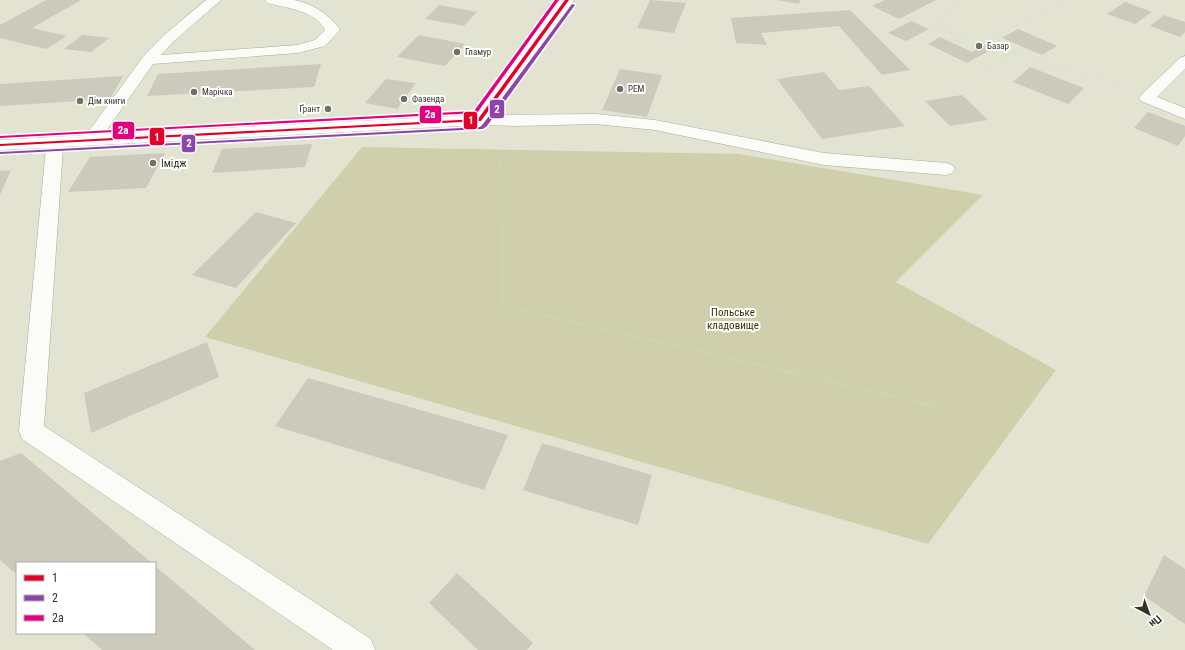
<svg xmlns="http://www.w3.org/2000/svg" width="1185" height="650" viewBox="0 0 1185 650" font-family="'Roboto Condensed',sans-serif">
<rect width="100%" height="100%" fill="#e3e3d1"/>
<!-- green -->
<path fill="#d0cfab" d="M362,147L739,154L983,195L896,282L1056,370L928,544L205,337Z"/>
<!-- building -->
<path fill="#cbcabc" d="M46,0H81L32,28L67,36L46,49L0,38V25Z
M650,0L686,3L674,33L637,28Z
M777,0H800L799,4Z
M885,0H936L899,19L872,6Z
M1125,2L1152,12L1135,24L1107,14Z
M439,5L477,12L464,26L425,19Z
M850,10L910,70L882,75L839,26L761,33L767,45L736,43L731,18Z
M1164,15L1185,22V32L1180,37L1150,26Z
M911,21L929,29L906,41L888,33Z
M1018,29L1057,46L1042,55L1002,38Z
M82,35L109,38L91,52L64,49Z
M419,35L465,44L445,66L397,57Z
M940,37L972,52L992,41L1000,45L967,63L928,44Z
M321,64L314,87L147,96L158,74Z
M1030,67L1084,88L1068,104L1013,82Z
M620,69L662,75L647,117L602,110Z
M824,72L839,90L869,86L905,126L822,139L777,79Z
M123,76L110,99L0,106V84Z
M386,79L416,83L397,109L365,103Z
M962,95L988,120L950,126L925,101Z
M1148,112L1185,126V136L1178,146L1134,128Z
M312,144L305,167L212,173L222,149Z
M165,153L146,188L68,192L90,157Z
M11,170L0,195V171Z
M256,212L296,223L236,288L192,275Z
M207,342L219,377L91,433L84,393Z
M308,378L508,435L484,490L275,426Z
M542,443L652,475L638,525L523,490Z
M21,453L152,563H17V575L0,560V461Z
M1164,555L1185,569V624L1144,596Z
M155,566L255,650H102L83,633H155Z
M457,573L533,643L527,650H478L429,603Z"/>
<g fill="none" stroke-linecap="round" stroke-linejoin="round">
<!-- minor casing -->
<g stroke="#acac9e" stroke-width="1">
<path id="minor" d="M206,0H221L173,42L161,55L297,45L315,40L325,30C315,10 286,8 267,3L265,0C274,0 285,0 294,0C311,3 329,14 339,28V31L325,46L298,53L153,64L104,134L474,115L560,0H574L491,115L596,114L655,120L824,153L946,163L952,165L955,169L952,173L946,175L824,165L655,130L596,124L515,126L479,125L63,147L44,426L371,639L375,650H333L22,439L19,431L46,148L0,150V140L86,135L143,57L163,36Z
M1185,56V69L1157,97L1185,108V119L1141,101L1139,98L1141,95L1180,58Z"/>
</g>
<!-- path-far2 -->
<path stroke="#d6d6d0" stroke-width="1.5" stroke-dasharray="0.5 2" stroke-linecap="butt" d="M959,0L932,24L978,45L1065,0
M986,69L1015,51L1050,65L1100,79L1128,91
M501,161V150L506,139"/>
<!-- path-far1 -->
<path stroke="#d6d6d0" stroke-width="2.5" stroke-dasharray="1 3" stroke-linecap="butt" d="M501,160L503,306L790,372"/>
<!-- path -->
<path stroke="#d6d6d0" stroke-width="3" stroke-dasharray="1 3.5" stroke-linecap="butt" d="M785,371L939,407"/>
<!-- minor -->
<use href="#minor" fill="#fbfbf8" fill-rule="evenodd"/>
<!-- bus-1 casing -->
<g stroke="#fff" stroke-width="3">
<path id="bus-1" d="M565,0H569L481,121L0,146V144L478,119Z"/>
</g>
<!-- bus-2 casing -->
<g stroke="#fff" stroke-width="3">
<path id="bus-2" d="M572,4L575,5L487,126L483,129L0,154V152L480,127L483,124Z"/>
</g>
<!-- bus-3 casing -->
<g stroke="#fff" stroke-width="3">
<path id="bus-3" d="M555,0H559L477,113L0,138V136L474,111Z"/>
</g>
<!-- bus-1 -->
<use href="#bus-1" fill="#e4002b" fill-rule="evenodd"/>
<!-- bus-2 -->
<use href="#bus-2" fill="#8e44ad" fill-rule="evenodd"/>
<!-- bus-3 -->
<use href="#bus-3" fill="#e5007d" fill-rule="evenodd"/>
</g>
<!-- markers -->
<g fill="#717162" stroke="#fff" stroke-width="1.5">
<circle cx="979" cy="46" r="4"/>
<circle cx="457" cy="52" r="4"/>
<circle cx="620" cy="89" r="4"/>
<circle cx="194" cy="92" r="4"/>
<circle cx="404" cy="99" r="4"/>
<circle cx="80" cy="101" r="4"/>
<circle cx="328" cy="109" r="4"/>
<circle cx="153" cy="163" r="4"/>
</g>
<g text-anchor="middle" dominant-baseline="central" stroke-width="4" stroke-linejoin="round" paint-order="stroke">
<!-- far-poi labels -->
<g font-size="9" fill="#343327" stroke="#fff" text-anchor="start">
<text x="987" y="46">Базар</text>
<text x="465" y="52">Гламур</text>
<text x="628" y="89">РЕМ</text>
<text x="202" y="92">Марічка</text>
<text x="412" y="99">Фазенда</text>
<text x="88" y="101">Дім книги</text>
<text x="320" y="109" text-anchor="end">Ґрант</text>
</g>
<!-- poi labels -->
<g font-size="11" fill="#343327" stroke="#fff" text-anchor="start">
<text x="161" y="163">Імідж</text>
</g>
<!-- park labels -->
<g font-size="11" fill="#383500" stroke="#fff">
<text x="733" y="312">Польське<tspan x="733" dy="13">кладовище</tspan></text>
</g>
</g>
<g stroke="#fff" stroke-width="1.5">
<rect x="489" y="99" width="16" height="20" rx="4" fill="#8e44ad"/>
<rect x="419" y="105" width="23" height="19" rx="4" fill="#e5007d"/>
<rect x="463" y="111" width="15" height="19" rx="4" fill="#e4002b"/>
<rect x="112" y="121" width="23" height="19" rx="4" fill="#e5007d"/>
<rect x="149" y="127" width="16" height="19" rx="4" fill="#e4002b"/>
<rect x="181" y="134" width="15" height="19" rx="4" fill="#8e44ad"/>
</g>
<g font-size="11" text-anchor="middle" font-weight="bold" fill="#fff">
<text x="497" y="113">2</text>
<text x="430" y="118">2а</text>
<text x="471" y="124">1</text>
<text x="123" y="134">2а</text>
<text x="157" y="141">1</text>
<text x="189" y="147">2</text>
</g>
<!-- legend -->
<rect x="16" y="562" width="140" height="72" fill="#ffffff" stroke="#aeada9"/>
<rect x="24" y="575" width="20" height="6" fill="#e4002b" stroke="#aeada9"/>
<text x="52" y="582" font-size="12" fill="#343327">1</text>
<rect x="24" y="595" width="20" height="6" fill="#8e44ad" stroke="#aeada9"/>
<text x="52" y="602" font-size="12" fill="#343327">2</text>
<rect x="24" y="615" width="20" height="6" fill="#e5007d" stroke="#aeada9"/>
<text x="52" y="622" font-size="12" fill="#343327">2а</text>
<!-- north arrow -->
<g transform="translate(1149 614) rotate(139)" stroke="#ffffff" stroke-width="3" paint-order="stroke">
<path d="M0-3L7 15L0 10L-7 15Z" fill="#343327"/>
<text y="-6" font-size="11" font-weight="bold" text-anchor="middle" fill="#343327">Пн</text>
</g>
</svg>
